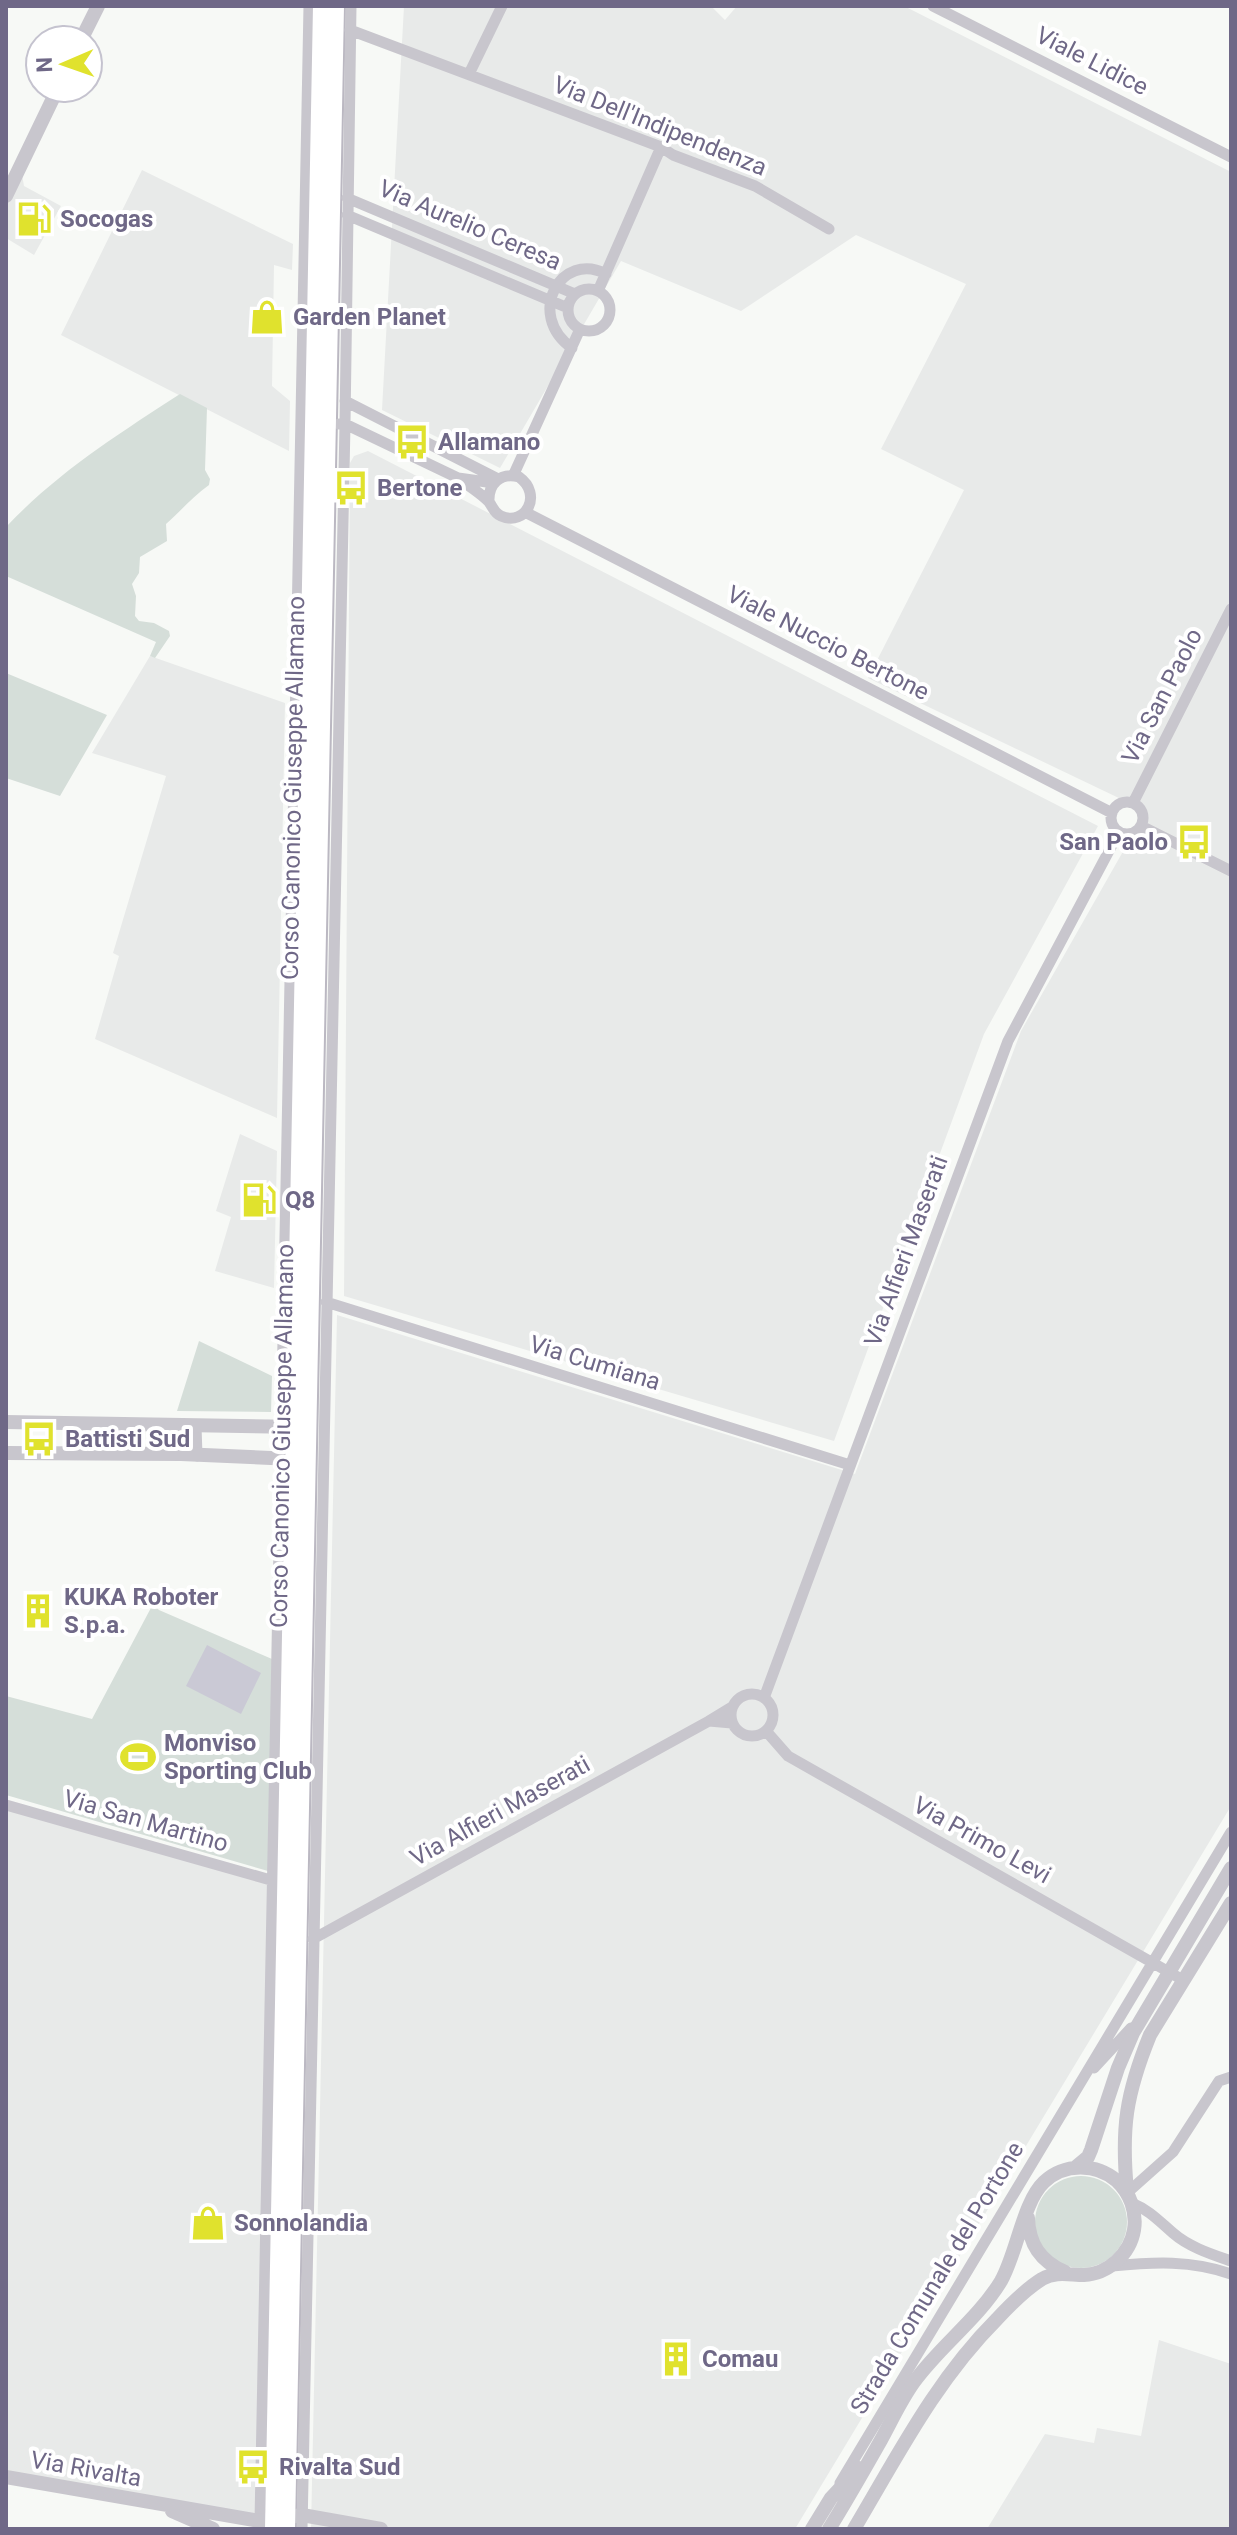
<svg xmlns="http://www.w3.org/2000/svg" width="1237" height="2535" viewBox="0 0 1237 2535" font-family="Roboto,sans-serif">
<rect width="100%" height="100%" fill="#f7f9f6"/>
<!-- built -->
<path fill="#e8eae9" d="M404,6H711L725,20L737,6H904L1231,172V1806L795,2529H311L337,1315L855,1474L1021,1031L1146,811L868,678L964,490L881,449L966,284L856,235L741,311L621,261L500,468L382,410Z
M142,170L293,244L292,270L274,265L272,386L290,401L289,451L61,335Z
M22,175L24,186L61,206L34,255L6,238V206Z
M368,451L1098,826L984,1034L834,1441L344,1296L350,463L354,456Z
M150,656L285,703L277,1118L95,1039L119,956L113,953L166,776L92,753Z
M240,1134L277,1151L274,1288L215,1271L231,1217L216,1211Z
M6,1805L274,1881L260,2521L6,2477Z
M1159,2340L1231,2364V2529H987L1045,2434L1094,2443L1097,2428L1141,2436Z"/>
<!-- green -->
<path fill="#d5ded9" d="M180,394L207,408L205,470L210,479L209,485C192,497 181,511 166,524L167,541L140,557L139,573L132,584L136,596L135,616L139,621L154,623L169,631L170,636L155,658L150,656L156,642L6,576V527C58,472 117,435 180,394Z
M6,673L107,715L60,796L6,778Z
M199,1341L272,1376L271,1412L177,1411Z
M153,1604L159,1610L272,1659L268,1871L6,1795V1696L92,1719Z
M1035 2222a46 46 0 1 1 92 0a46 46 0 1 1-92 0Z"/>
<!-- water -->
<path fill="#cac9d5" d="M207,1645L261,1673L241,1714L186,1686Z"/>
<g fill="none" stroke-linecap="round" stroke-linejoin="round">
<!-- secondary casing -->
<g stroke="#bbb8c2" stroke-width="20">
<path id="secondary" d="M273,2529L321,6
M287,2529L336,6"/>
</g>
<!-- minor -->
<path stroke="#c8c6cd" stroke-width="11" d="M933,6L1231,157
M350,30L661,147L673,155L755,186L829,229
M469,74L502,6
M347,198L575,294
M347,215L568,308
M568 310a21 21 0 1 1 42 0a21 21 0 1 1-42 0Z
M598,291L661,147
M572,348C525,315 561,250 606,274
M345,401L498,479
M339,424H345L458,478L494,483
M513,476L580,329
M463,481C471,488 482,494 489,502C493,507 494,513 501,516C526,527 543,494 519,477C500,472 488,484 489,502
M525,512L1112,813
M1111 818a16 16 0 1 1 32 0a16 16 0 1 1-32 0Z
M1133,803L1231,609
M1141,826L1231,871
M326,1302L850,1465
M196,1426L197,1456
M731 1715a21 21 0 1 1 42 0a21 21 0 1 1-42 0Z
M764,1698L1008,1041L1119,832
M732,1723L709,1721L732,1707
M766,1731L788,1756L1183,1980
M6,1805L274,1881
M313,1939L709,1721
M1094,2068L1131,2028
M1127,2193L1173,2152L1219,2081L1231,2077
M1132,2203C1149,2210 1159,2221 1173,2233C1189,2247 1211,2254 1231,2261
M1112,2266C1154,2262 1191,2260 1231,2274
M840,2483L1231,1832
M263,2525L260,2521L309,6
M302,2529L345,424L351,6"/>
<!-- tertiary -->
<path stroke="#c8c6cd" stroke-width="14" d="M81,40L98,6
M6,196L58,88
M6,1422L304,1427
M6,1453L181,1454L293,1459
M1076,2167L1088,2157L1091,2150L1118,2068L1133,2033L1231,1868
M1127,2191C1121,2128 1126,2094 1150,2035L1231,1903
M1028,2218C1029,2244 1040,2261 1065,2272
M6,2477L260,2521L302,2515L381,2529
M172,2511L213,2529
M812,2529L831,2498L859,2468
M829,2529C847,2500 864,2470 881,2440C892,2420 901,2400 914,2382C940,2346 978,2319 1001,2281C1017,2253 1023,2202 1044,2182C1064,2163 1096,2163 1117,2181C1130,2193 1137,2212 1134,2230C1130,2254 1108,2274 1084,2275C1069,2275 1056,2271 1042,2279C1026,2289 1010,2305 997,2319C936,2380 898,2455 854,2529"/>
<!-- secondary -->
<use href="#secondary" stroke="#fff" stroke-width="16"/>
</g>
<!-- icons -->
<defs>
<g id="fuel-bare" transform="scale(2.76)"><path d="M-5.5-6h7V0h2V4h1.3V-2.5L3-4.5l.8-.8L6-3V5H2.5V1h-1V6h-7ZM-4.2-4.7v3.2H.2V-4.7Z" fill="#e0e22d" stroke="#fff" stroke-width="2.5" paint-order="stroke"/></g>
<g id="shop-bare" transform="scale(2.76)"><path d="M-5-2.5h2.3a2.7 3.5 0 0 1 5.4 0H5L5.5 6h-11ZM-1.5-2.5h3a1.5 2.3 0 0 0-3 0Z" fill="#e0e22d" stroke="#fff" stroke-width="2.5" paint-order="stroke"/></g>
<g id="bus-bare" transform="scale(2.76)"><path d="M-5-6H5V4H4V6H2V4H-2V6H-4V4H-5ZM-3.5-4V0h7V-4ZM-3.5 1.2v1.5H-2V1.2ZM2 1.2v1.5H3.5V1.2Z" fill="#e0e22d" stroke="#fff" stroke-width="2.5" paint-order="stroke"/></g>
<g id="building-bare" transform="scale(2.76)"><path d="M-4-6H4V6H1V3H-1V6H-4ZM-2.5-4.3h1.7v1.8h-1.7ZM.8-4.3h1.7v1.8H.8ZM-2.5-1h1.7V.8h-1.7ZM.8-1h1.7V.8H.8Z" fill="#e0e22d" stroke="#fff" stroke-width="2.5" paint-order="stroke"/></g>
<g id="stadium-bare" transform="scale(2.76)"><path d="M0-5a6.5 5 0 1 0 0 10a6.5 5 0 1 0 0-10ZM-3.5-1.8h7v3.6h-7Z" fill="#e0e22d" stroke="#fff" stroke-width="2.5" paint-order="stroke"/></g>
</defs>
<g fill-rule="evenodd">
<use href="#fuel-bare" x="34" y="219"/>
<use href="#shop-bare" x="267" y="317"/>
<use href="#bus-bare" x="412" y="442"/>
<use href="#bus-bare" x="351" y="488"/>
<use href="#bus-bare" x="1194" y="842"/>
<use href="#fuel-bare" x="259" y="1200"/>
<use href="#bus-bare" x="39" y="1439"/>
<use href="#building-bare" x="38" y="1611"/>
<use href="#stadium-bare" x="138" y="1757"/>
<use href="#shop-bare" x="208" y="2223"/>
<use href="#building-bare" x="676" y="2359"/>
<use href="#bus-bare" x="253" y="2467"/>
</g>
<g text-anchor="middle" dominant-baseline="central" stroke-width="8" stroke-linejoin="round" paint-order="stroke">
<!-- street labels -->
<g font-size="24" fill="#6f6887" stroke="#fff">
<text transform="translate(1092 61) rotate(27)">Viale Lidice</text>
<text transform="translate(660 126) rotate(22)">Via Dell'Indipendenza</text>
<text transform="translate(470 225) rotate(23)">Via Aurelio Ceresa</text>
<text transform="translate(828 643) rotate(27)">Viale Nuccio Bertone</text>
<text transform="translate(1162 696) rotate(-63)">Via San Paolo</text>
<text transform="translate(293 788) rotate(-89)">Corso Canonico Giuseppe Allamano</text>
<text transform="translate(906 1251) rotate(-70)">Via Alfieri Maserati</text>
<text transform="translate(595 1363) rotate(17)">Via Cumiana</text>
<text transform="translate(282 1436) rotate(-89)">Corso Canonico Giuseppe Allamano</text>
<text transform="translate(500 1811) rotate(-29)">Via Alfieri Maserati</text>
<text transform="translate(146 1821) rotate(16)">Via San Martino</text>
<text transform="translate(982 1840) rotate(29)">Via Primo Levi</text>
<text transform="translate(937 2278) rotate(-59)">Strada Comunale del Portone</text>
<text transform="translate(86 2469) rotate(10)">Via Rivalta</text>
</g>
<!-- poi labels -->
<g font-size="24" font-weight="bold" fill="#6f6887" stroke="#fff" text-anchor="start">
<text x="60" y="219">Socogas</text>
<text x="293" y="317">Garden Planet</text>
<text x="438" y="442">Allamano</text>
<text x="377" y="488">Bertone</text>
<text x="1168" y="842" text-anchor="end">San Paolo</text>
<text x="285" y="1200">Q8</text>
<text x="65" y="1439">Battisti Sud</text>
<text x="64" y="1597">KUKA Roboter<tspan x="64" dy="28">S.p.a.</tspan></text>
<text x="164" y="1743">Monviso<tspan x="164" dy="28">Sporting Club</tspan></text>
<text x="234" y="2223">Sonnolandia</text>
<text x="702" y="2359">Comau</text>
<text x="279" y="2467">Rivalta Sud</text>
</g>
</g>
<!-- border -->
<rect width="1237" height="2535" fill="none" stroke="#6f6887" stroke-width="16"/>
<!-- north arrow -->
<g transform="translate(64 64) rotate(268)"><circle r="38" fill="#ffffff" stroke="#c5c3cf" stroke-width="2"/>
<path d="M0-6L14 30L0 20L-14 30Z" fill="#e0e22d"/>
<text y="-12" font-size="22" font-weight="bold" text-anchor="middle" fill="#6f6887">N</text>
</g>
</svg>
